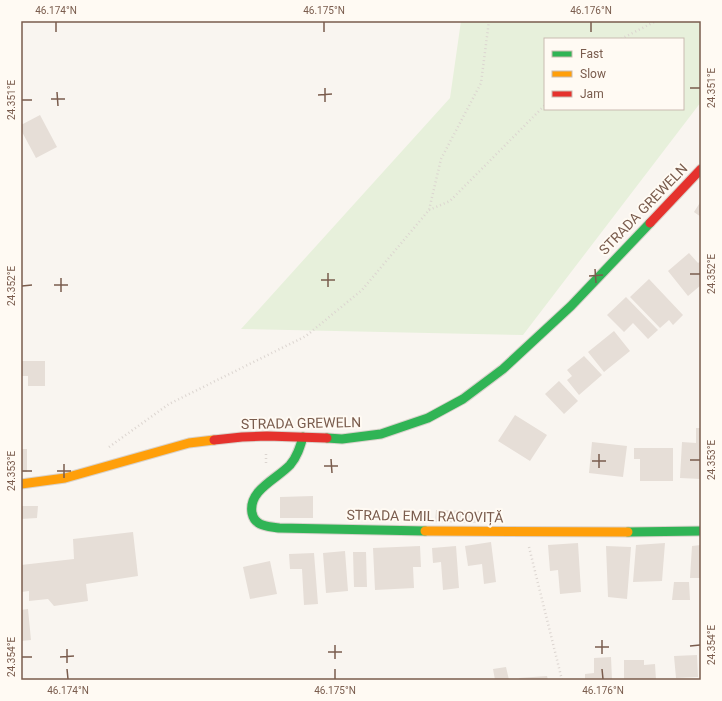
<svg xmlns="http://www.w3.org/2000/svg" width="722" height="701" viewBox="0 0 722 701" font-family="Roboto,sans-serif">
<rect width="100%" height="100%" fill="#f9f5f0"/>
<!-- green -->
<path fill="#e7f0db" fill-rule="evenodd" d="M461,21H701V102L523,335L241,329L450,98ZM545,39H683V109H545Z"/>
<!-- building -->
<path fill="#e6ded7" d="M40,115L57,147L36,158L21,130V125Z
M701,201V217L694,212Z
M689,253L698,263L701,261V285L688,296L668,271Z
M649,279L683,315L673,325L669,320L660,328L630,297Z
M626,297L658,330L648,339L633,323L624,332L607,315Z
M614,331L630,351L604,372L588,352Z
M584,356L602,375L579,395L567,380L572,376L567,370Z
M21,361H45V386H28V376H21Z
M559,381L578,401L564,414L545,394Z
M515,415L547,435L530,461L498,441Z
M696,428H701V479L680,478L682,442L696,443Z
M592,442L627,446L623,477L589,473Z
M634,448H673V481H640V459H634Z
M21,449H27V472H21Z
M313,496V518H280V497Z
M21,506H38L37,518L21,519Z
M436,510L483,511L481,523L435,522Z
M133,532L138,576L86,584L88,601L54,606L48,599L29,601V591L21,592V565L74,559L73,539Z
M491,542L496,582L484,584L482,564L468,566L465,546Z
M578,543L581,592L560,594L558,570L550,571L548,545Z
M665,543L662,581L633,582L636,545Z
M701,545V578H690L692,546Z
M420,546L421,567H413L414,588L375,590L373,548Z
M456,546L459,588L443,590L441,562L433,563L432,548Z
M606,546L631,547L627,599L608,597Z
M345,551L348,591L326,593L323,553Z
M353,552H366L367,587H354Z
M314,553L318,604L304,605L302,569H290L289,554Z
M270,561L277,594L250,599L243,567Z
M674,582H689L690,600H672Z
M28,609L31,640L21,641V610Z
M697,655L698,677L676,678L674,656Z
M611,657L612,680H585V674L594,673V658Z
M624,660H644V665L655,664L656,680H624Z
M506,667L509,680H495L493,669Z
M547,676L548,680H520L519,678Z"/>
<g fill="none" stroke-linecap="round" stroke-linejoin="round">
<!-- fast casing -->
<g stroke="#d9d2cb" stroke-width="11">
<path id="fast" d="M303,437C300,447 297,457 290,465C277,479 248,490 252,513C255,527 268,526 279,528L425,531
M327,438L342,439L381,434L428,418L463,399L503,369L571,306L650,223
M628,532L701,531"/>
</g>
<!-- slow casing -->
<g stroke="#d9d2cb" stroke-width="11">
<path id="slow" d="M21,484L65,478L189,443L214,440
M425,531L628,532"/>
</g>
<!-- jam casing -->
<g stroke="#d9d2cb" stroke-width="11">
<path id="jam" d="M650,223L701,169
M214,440L242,437L267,436L327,438"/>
</g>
<!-- path -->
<path stroke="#dcd5d0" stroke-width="2.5" stroke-dasharray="1 3" stroke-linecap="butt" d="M621,39L656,21
M429,210L450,201L545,105
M109,447L169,404L306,336L362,290L429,210L441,159L481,83L489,21
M266,463V452
M529,547L562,680"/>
<!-- fast -->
<use href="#fast" stroke="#30b455" stroke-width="9"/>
<!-- slow -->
<use href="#slow" stroke="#ff9f0a" stroke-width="9"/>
<!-- jam -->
<use href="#jam" stroke="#e5322d" stroke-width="9"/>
</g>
<!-- ticks -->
<path fill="none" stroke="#7a5c4d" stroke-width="1.5" d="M56,22V32M324,22V32M591,22V32M325,88V102M690,88H700M57,92L58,106M318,95L332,94M51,99H65M22,100H32M595,269L596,283M328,273V287M690,274H700M589,276L603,275M61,278V292M321,280H335M54,285H68M22,286L32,285M599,454V468M331,459L332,473M690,460H700M592,461H606M64,464V478M324,466H338M22,471H32M57,471H71M602,640V654M335,645V659M690,646L700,645M595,647H609M67,649V663M328,652H342M22,657H32M60,657L74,656M67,669L68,679M335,669V679M602,669L603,679"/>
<g text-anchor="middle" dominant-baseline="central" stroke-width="4" stroke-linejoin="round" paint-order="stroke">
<!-- street labels -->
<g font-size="14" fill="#7a5c4d" stroke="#fffaf3">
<text transform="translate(643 209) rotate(-46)">STRADA GREWELN</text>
<text transform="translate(301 423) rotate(-1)">STRADA GREWELN</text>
<text transform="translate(425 516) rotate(1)">STRADA EMIL RACOVIȚĂ</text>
</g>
</g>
<!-- border -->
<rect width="722" height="701" fill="none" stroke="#fffaf3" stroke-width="44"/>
<!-- legend -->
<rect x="544" y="38" width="140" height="72" fill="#fffaf3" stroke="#cabbb1"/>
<rect x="552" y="51" width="20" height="6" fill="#30b455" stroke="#cabbb1"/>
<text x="580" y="58" font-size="12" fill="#7a5c4d">Fast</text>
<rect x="552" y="71" width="20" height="6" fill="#ff9f0a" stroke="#cabbb1"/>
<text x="580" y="78" font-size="12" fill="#7a5c4d">Slow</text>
<rect x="552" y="91" width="20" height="6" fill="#e5322d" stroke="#cabbb1"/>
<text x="580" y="98" font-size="12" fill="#7a5c4d">Jam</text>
<rect x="22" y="22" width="678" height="657" fill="none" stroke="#7a5c4d" stroke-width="1.5"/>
<g font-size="10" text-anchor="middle" fill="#7a5c4d">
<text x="56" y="14">46.174°N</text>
<text x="324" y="14">46.175°N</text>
<text x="591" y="14">46.176°N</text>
<text transform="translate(711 88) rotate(-90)" y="4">24.351°E</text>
<text transform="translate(11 100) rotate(-90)" y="4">24.351°E</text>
<text transform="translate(711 274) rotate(-90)" y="4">24.352°E</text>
<text transform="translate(11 286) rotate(-90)" y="4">24.352°E</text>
<text transform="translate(711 460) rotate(-90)" y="4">24.353°E</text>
<text transform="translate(11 471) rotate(-90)" y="4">24.353°E</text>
<text transform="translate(711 645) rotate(-90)" y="4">24.354°E</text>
<text transform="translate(11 657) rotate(-90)" y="4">24.354°E</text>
<text x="68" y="694">46.174°N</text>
<text x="335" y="694">46.175°N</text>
<text x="603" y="694">46.176°N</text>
</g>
</svg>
